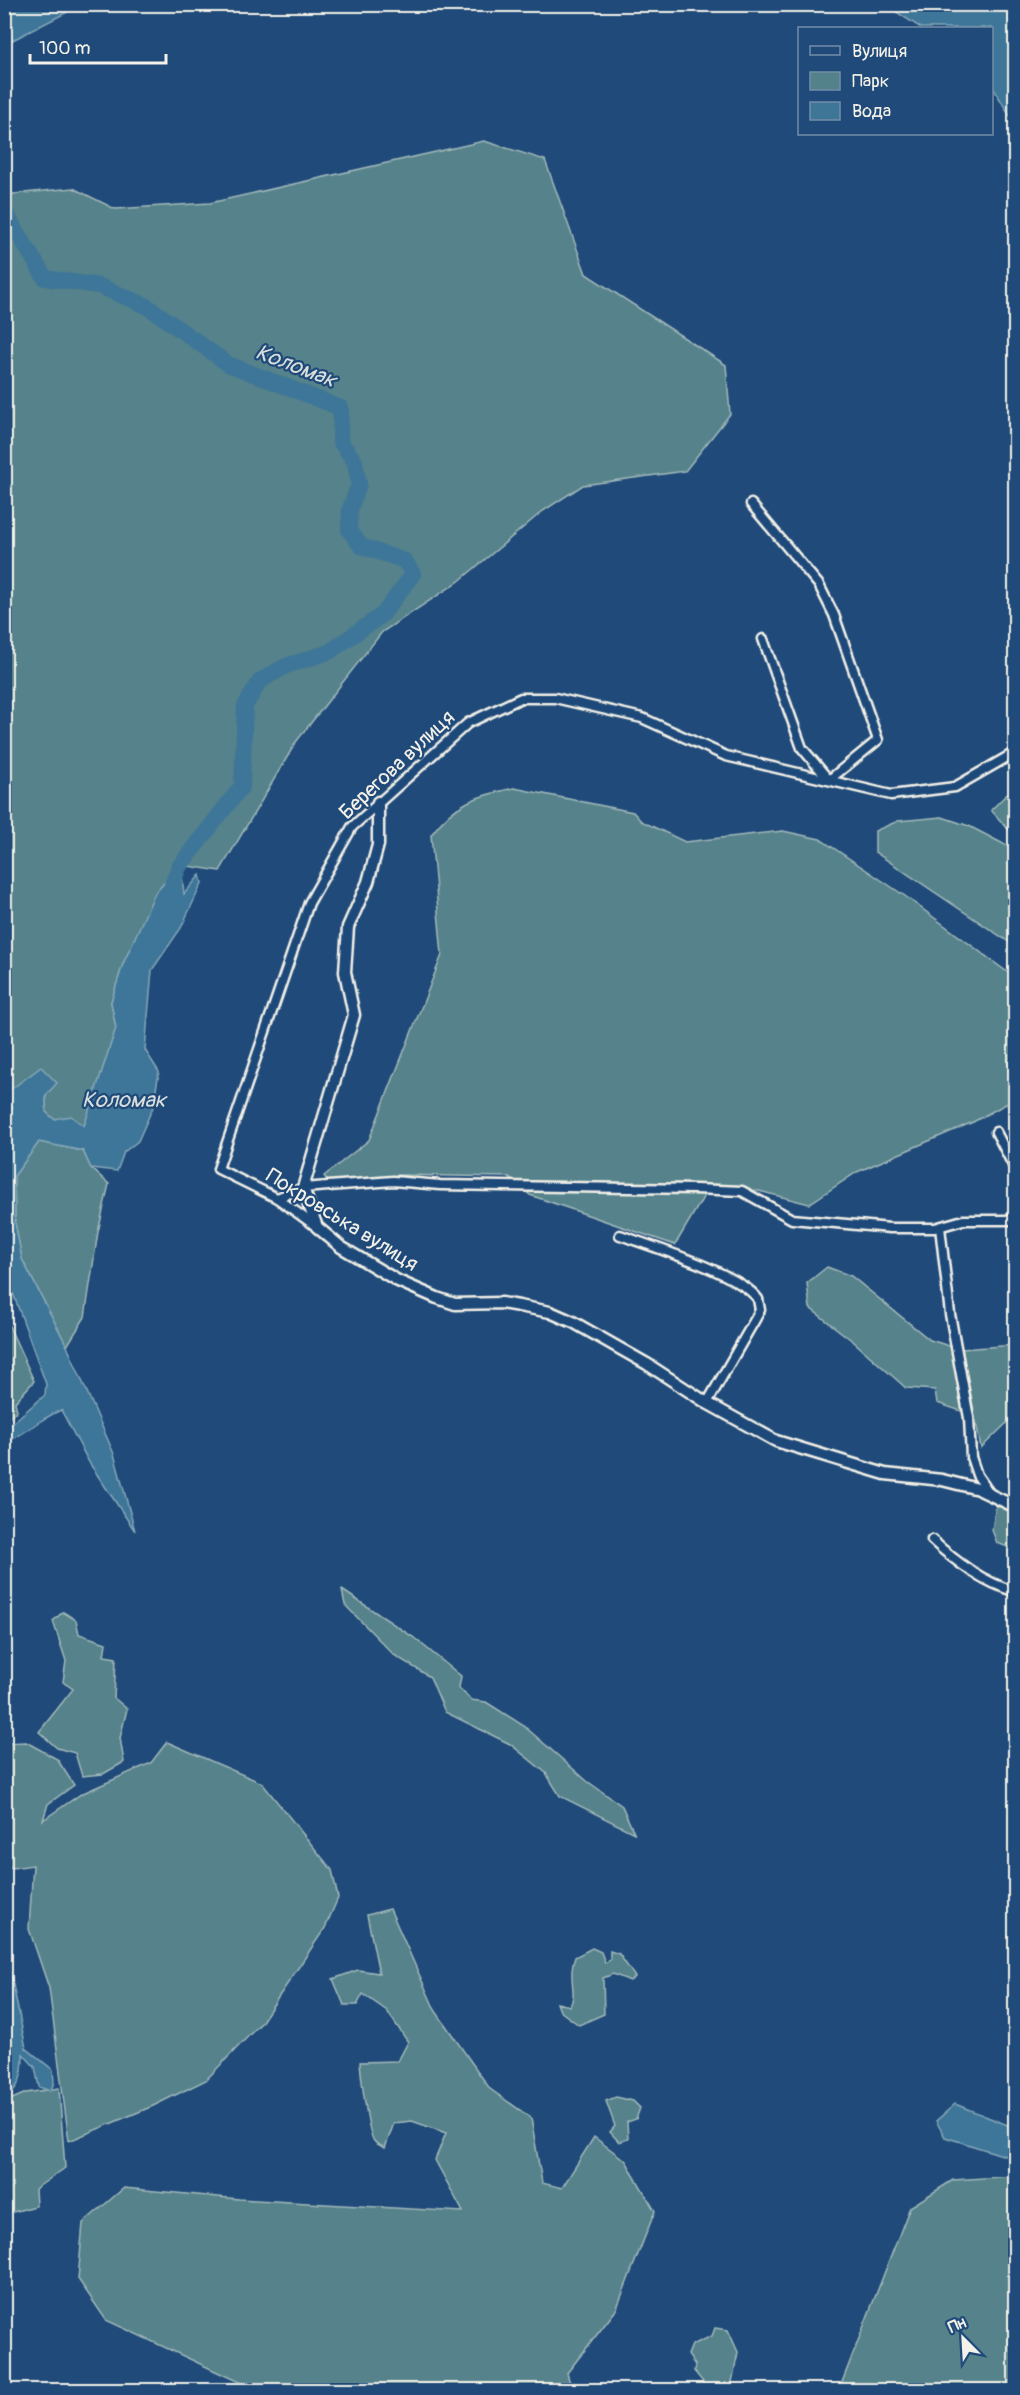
<svg xmlns="http://www.w3.org/2000/svg" width="1020" height="2395" viewBox="0 0 1020 2395" font-family="Pangolin,sans-serif">
<rect width="100%" height="100%" fill="#1f4a7a"/>
<filter id="ink" filterUnits="userSpaceOnUse"><feTurbulence type="fractalNoise" baseFrequency=".0167" numOctaves="2"/><feDisplacementMap in="SourceGraphic" scale="12" xChannelSelector="R" yChannelSelector="G"/><feConvolveMatrix kernelMatrix="1 2 1 2 8 2 1 2 1" color-interpolation-filters="sRGB"/></filter>
<g filter="url(#ink)">
<!-- green -->
<path fill="#54828b" stroke="#a4baba" stroke-width="1.5" d="M484,141L545,160L586,274L726,365L730,414L685,471L583,485L543,511L458,582L382,632L296,742L220,871L181,865L158,890L123,964L111,1002L116,1028L84,1127L54,1119L46,1112V1095L13,1108L5,1119V195L73,188L115,209L210,203Z
M1015,786V837L991,810Z
M514,788L633,812L641,821L685,842L783,831L820,839L905,896L1015,978V1099L973,1122L857,1172L809,1204L759,1191L711,1184L675,1245L530,1195L508,1177L399,1175L335,1190L324,1176L369,1140L442,955L431,835C454,803 476,796 514,788Z
M942,817L969,826L1015,850V946L875,852V831L898,821Z
M39,1142L83,1151L91,1168L109,1184L98,1232L85,1317L67,1346L22,1259L15,1223L14,1176Z
M827,1267L851,1276L930,1340L953,1347L964,1412L937,1403L935,1390L906,1388L854,1342L810,1308L807,1283Z
M4,1315L34,1381L15,1402L17,1411L5,1421Z
M1015,1345V1415L981,1448L962,1349Z
M996,1505L1015,1514V1550L997,1543L992,1530Z
M342,1590L413,1637L461,1676L459,1688L471,1700L486,1702L524,1726L587,1781L622,1806L634,1833L560,1796L546,1773L510,1744L445,1712L430,1677L394,1655L345,1605Z
M63,1612L76,1620L79,1634L106,1643L104,1656L116,1658L114,1698L127,1709L120,1738L124,1762L103,1774L82,1776L75,1753L57,1748L39,1732L73,1689L63,1682L66,1661L53,1621Z
M26,1742L57,1759L74,1785L48,1804L43,1820L81,1794L151,1763L167,1742L262,1783L332,1870L338,1898L325,1928L261,2023L206,2080L153,2106L69,2141L49,1988L29,1929L33,1865L12,1868L5,1863V1743Z
M390,1909L435,2010L490,2089L531,2118L542,2183L562,2188L594,2137L626,2161L655,2211L616,2310L567,2373L572,2390H256L106,2320L78,2279L83,2223L124,2188L239,2199L463,2212L435,2160L446,2133L412,2121L394,2123L385,2148C382,2146 376,2144 374,2141C368,2134 361,2075 360,2062L398,2061L408,2042L387,2011L363,1994L357,2005H344L333,1979L358,1970L379,1973L367,1915Z
M592,1948L601,1952L605,1963L610,1960V1951L619,1954L635,1977L630,1981L613,1974L603,1978L604,2014L579,2025L560,2011L557,2003L570,2006C578,1992 567,1978 575,1957Z
M59,2088L65,2168L35,2189L36,2206L5,2214V2102L26,2093Z
M616,2097L633,2101L640,2108L636,2119L627,2122L628,2139L619,2142L610,2132L615,2126L606,2101Z
M1015,2176V2390H839L910,2207L953,2180Z
M715,2328L728,2330L738,2352L731,2387L734,2390H705L703,2382L694,2371L695,2365L688,2355L692,2345L712,2336Z"/>
<!-- water -->
<path fill="#3e7698" stroke="#87a7b8" stroke-width="1.5" d="M12,4H81V5L5,44V9Z
M1005,4L1015,10V124L992,86V28H921L895,11L878,5Z
M181,865L184,894L200,875L202,883L181,928L152,970L145,1050L159,1072L153,1107L138,1141L124,1152L117,1171L91,1168L83,1151L39,1142L14,1176L15,1223L22,1259L67,1346L114,1454L135,1531L90,1464L61,1410C40,1419 25,1434 5,1443V1429L45,1395L46,1384L5,1271V1119L13,1108L6,1093L41,1067L57,1083L46,1095V1112L54,1119L71,1116L84,1126L116,1028L111,1002L123,964L155,893Z
M5,1946L26,2048L53,2070L54,2083L50,2091L39,2087L35,2067L23,2054C23,2072 21,2088 5,2098Z
M955,2104L1015,2128V2159L945,2137L936,2121Z"/>
<g fill="none" stroke-linecap="round" stroke-linejoin="round">
<!-- river -->
<path stroke="#3e7698" stroke-width="16" d="M4,210L45,278L99,286L147,306L228,364L341,408L340,441L355,462L359,484L350,509L349,530L361,546L405,561L413,574L383,614L329,652L286,666L260,681L245,706L242,786L179,867L172,885"/>
<!-- minor casing -->
<g stroke="#f4f1e8" stroke-width="13">
<path id="minor" d="M751,504L819,585L834,615L878,740L829,780L802,748L763,639
M996,1132L1016,1171
M277,1198L303,1188L393,1181L440,1185L695,1189L742,1191L792,1219L890,1228H935L963,1220H1016
M317,1227L277,1198L218,1169L309,903L352,827L468,723L521,698H555L642,718L726,756L891,795L955,787L1016,752
M940,1227L950,1314L969,1418L971,1457L977,1475L990,1494
M620,1235C653,1247 739,1273 758,1299L760,1310L757,1316L707,1403
M932,1540C957,1563 983,1582 1016,1592"/>
</g>
<!-- tertiary casing -->
<g stroke="#f4f1e8" stroke-width="15">
<path id="tertiary" d="M378,802V845L368,882L348,927L345,972L354,1015L303,1188L317,1227L341,1247L398,1281L437,1298L455,1304L501,1303L519,1306L550,1312L573,1322L647,1364L707,1403L776,1441L885,1474L942,1480L978,1489L1016,1507"/>
</g>
<!-- minor -->
<use href="#minor" stroke="#1f4a7a" stroke-width="8"/>
<!-- tertiary -->
<use href="#tertiary" stroke="#1f4a7a" stroke-width="10"/>
</g>
</g>
<g text-anchor="middle" dominant-baseline="central" stroke-width="4.5" stroke-linejoin="round" paint-order="stroke">
<!-- street labels -->
<g font-size="21" fill="#f4f1e8" stroke="#1f4a7a">
<text transform="translate(397 765) rotate(-43)">Берегова вулиця</text>
<text transform="translate(342 1220) rotate(32)">Покровська вулиця</text>
</g>
<!-- water labels -->
<g font-size="22" font-style="italic" fill="#d9dfdc" stroke="#1f4a7a">
<text transform="translate(296 366) rotate(21)">Коломак</text>
<text x="124" y="1100">Коломак</text>
</g>
</g>
<!-- margin -->
<rect width="1020" height="2395" fill="none" stroke="#1f4a7a" stroke-width="24"/>
<rect x="12" y="12" width="996" height="2371" fill="none" stroke="#f4f1e8" stroke-width="2" filter="url(#ink)"/>
<!-- legend -->
<rect x="798" y="27" width="195" height="108" fill="#1f4a7a" stroke="#748da6" stroke-width="1.5"/>
<rect x="810" y="46" width="30" height="9" fill="#1f4a7a" stroke="#748da6" stroke-width="1.5"/>
<text x="852" y="57" font-size="18" fill="#f4f1e8">Вулиця</text>
<rect x="810" y="72" width="30" height="18" fill="#54828b" stroke="#748da6" stroke-width="1.5"/>
<text x="852" y="87" font-size="18" fill="#f4f1e8">Парк</text>
<rect x="810" y="102" width="30" height="18" fill="#3e7698" stroke="#748da6" stroke-width="1.5"/>
<text x="852" y="117" font-size="18" fill="#f4f1e8">Вода</text>
<!-- north arrow -->
<g transform="translate(963 2338) rotate(336)" stroke="#1f4a7a" stroke-width="4.5" paint-order="stroke">
<path d="M0-4.5L10 22L0 15L-10 22Z" fill="#f4f1e8"/>
<text y="-9" font-size="16" font-weight="bold" text-anchor="middle" fill="#f4f1e8">Пн</text>
</g>
<!-- scale -->
<path d="M30 54v9h136v-9" fill="none" stroke="#f4f1e8" stroke-width="3"/>
<text x="39" y="54" font-size="18" fill="#f4f1e8" stroke="#1f4a7a" stroke-width="4.5" paint-order="stroke">100 m</text>
</svg>
